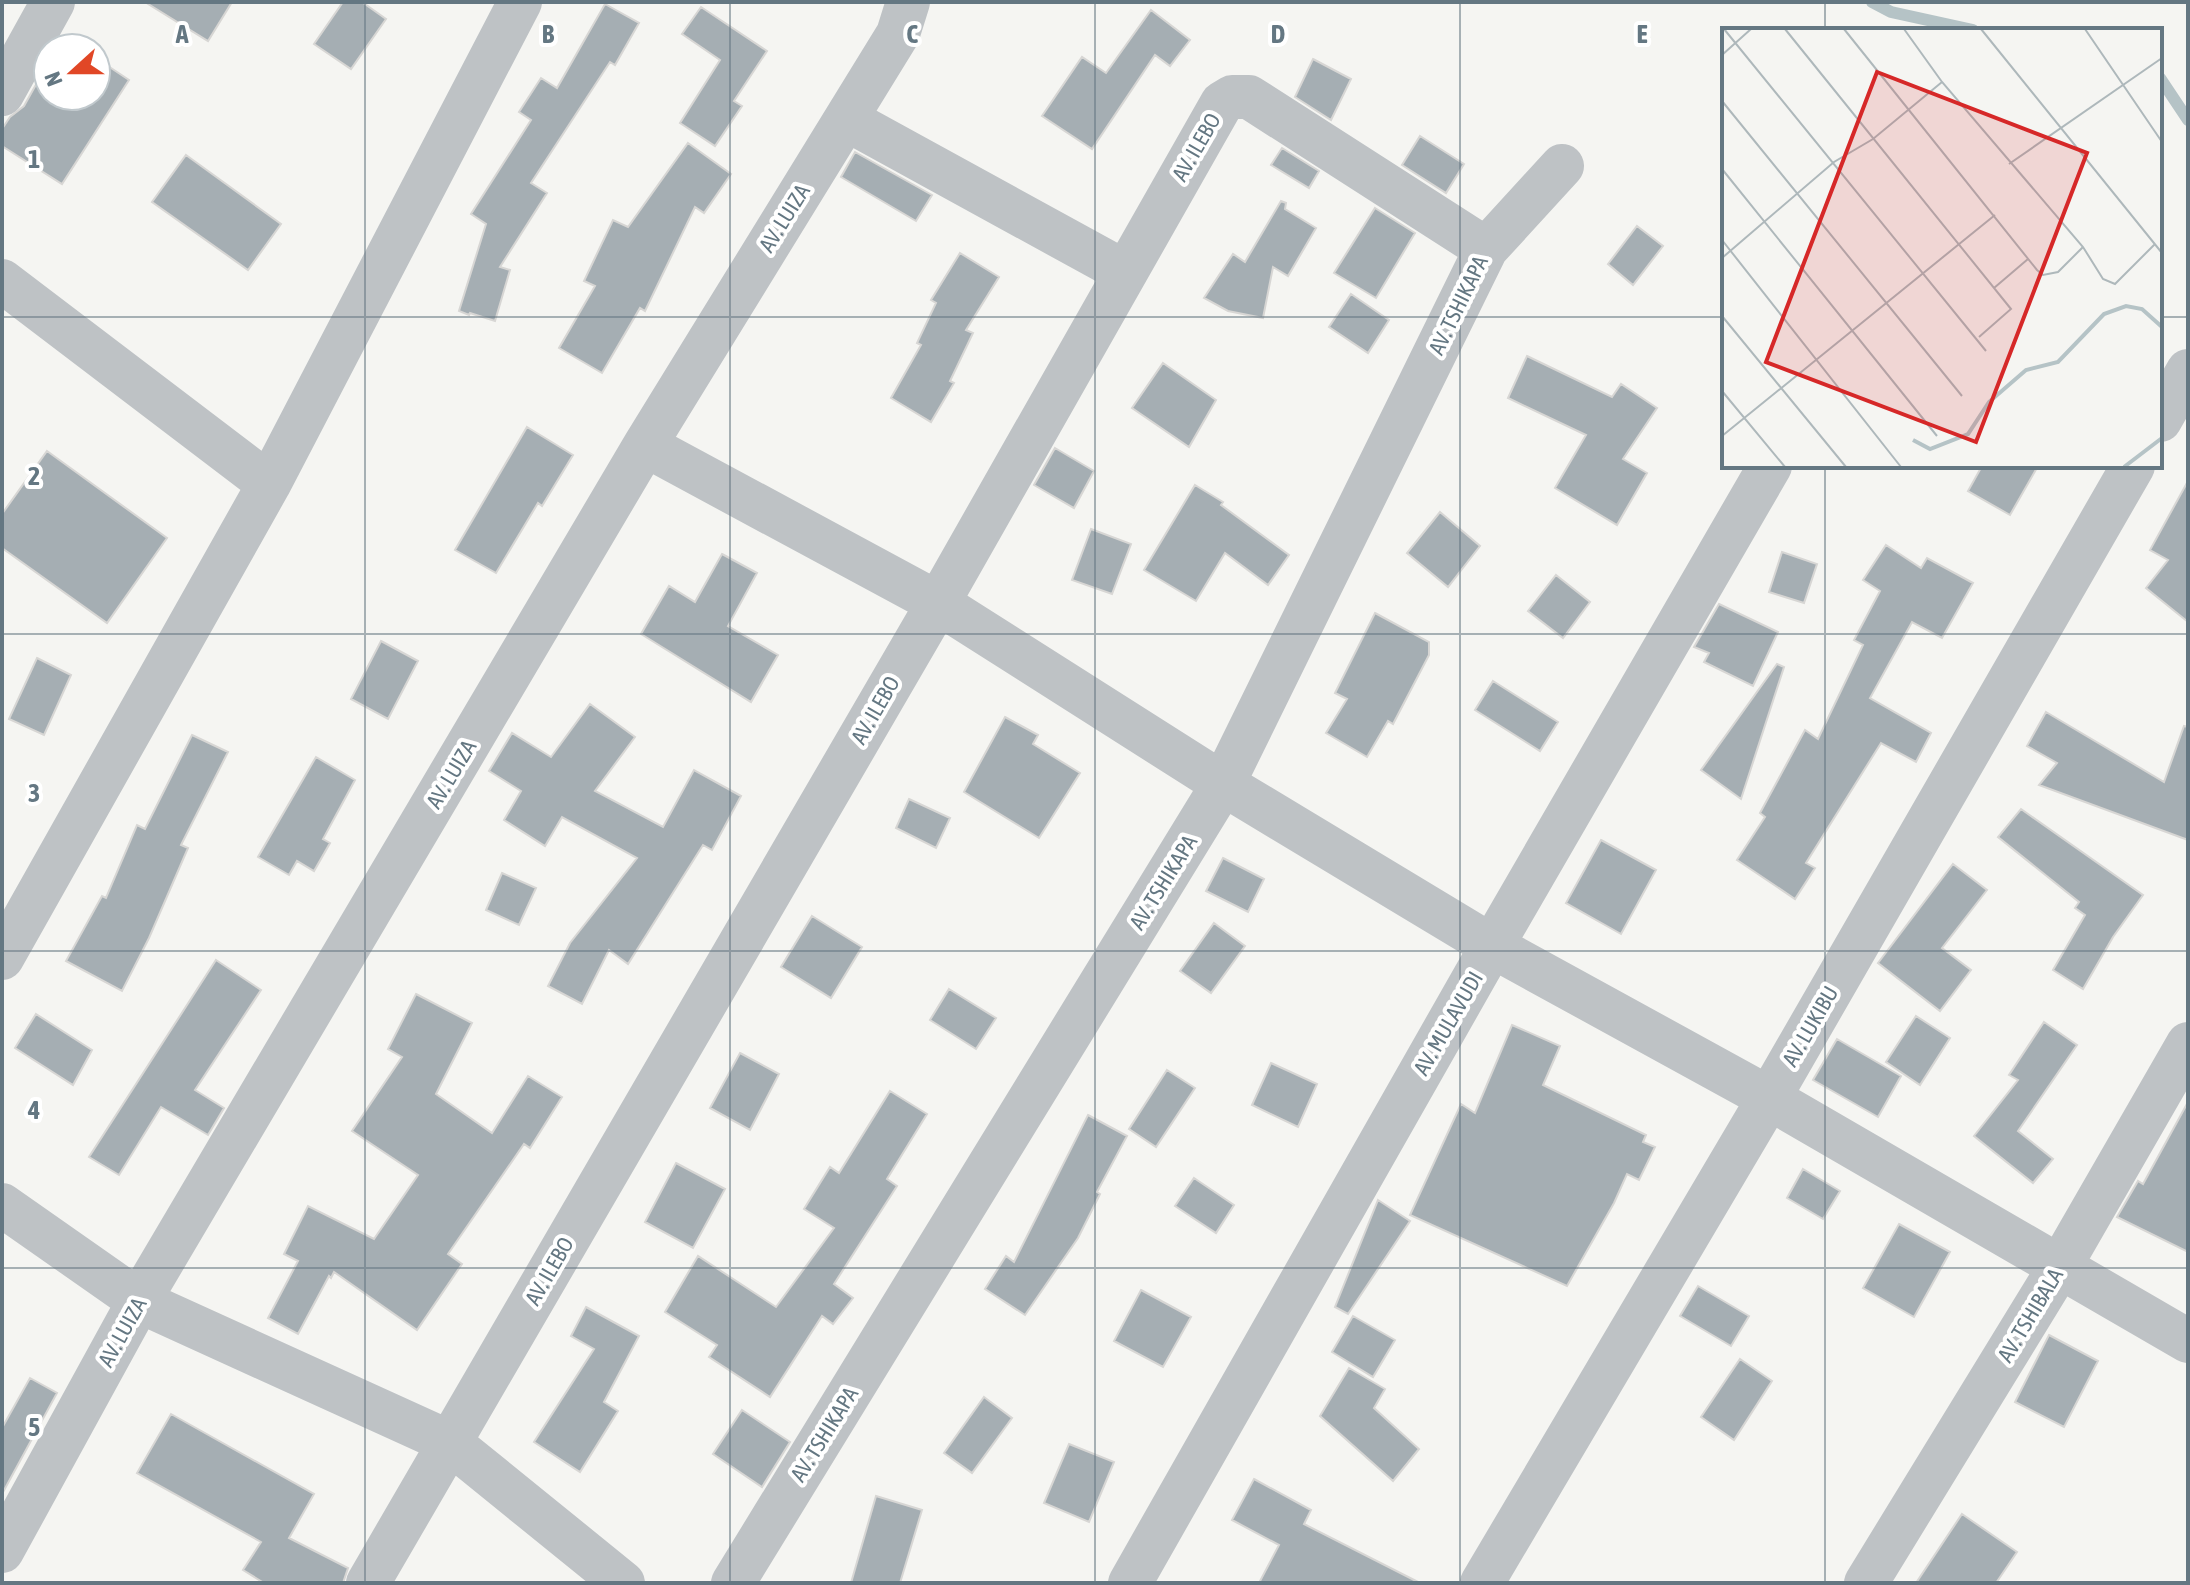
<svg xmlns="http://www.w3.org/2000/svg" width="2190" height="1585" viewBox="0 0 2190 1585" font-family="'Asap Condensed',sans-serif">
<rect width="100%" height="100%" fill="#f5f5f2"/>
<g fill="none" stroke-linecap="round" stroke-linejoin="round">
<!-- stream -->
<path stroke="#b5c3c6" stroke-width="12" d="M1872,2L1891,12L1973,30
M2160,78L2188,120"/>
</g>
<!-- building -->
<path fill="#a5aeb3" stroke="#d7d6d4" stroke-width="2" d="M145,2H232L208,41Z
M343,2H362L386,19L351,69L314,44Z
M605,4L639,23L615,65L610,62L531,183L547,193L500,267L510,270L495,321L470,313L469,315L459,311L486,224L471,214L531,120L519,112L541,78L557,88Z
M701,7L767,51L734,101L742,106L715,146L680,123L720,60L682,34Z
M1151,10L1190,40L1170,66L1155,55L1092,149L1042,116L1082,57L1106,73Z
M96,58L129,80L62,184L2,146V129L10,117L24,106L48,63V96H96Z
M1313,59L1351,79L1331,120L1295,97Z
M1420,136L1464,164L1446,193L1402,165Z
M688,143L731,174L704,213L695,207L645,311L640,308L602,373L559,348L595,286L584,281L613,220L628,227Z
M1282,148L1319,171L1309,188L1271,165Z
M855,152L932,195L916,221L841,177Z
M186,155L281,224L248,270L152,202Z
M1281,201L1286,203L1285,209L1316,228L1288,276L1273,267L1263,318L1228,311L1204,298L1233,254L1245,262Z
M1375,208L1415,233L1376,298L1334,273Z
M1637,226L1663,246L1633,285L1608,264Z
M960,253L999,277L966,330L973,333L950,381L954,383L931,422L891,398L921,345L917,343L936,303L931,300Z
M1351,294L1389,320L1368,353L1329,327Z
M1527,356L1612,397L1621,384L1657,408L1623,459L1647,473L1617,525L1555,488L1586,435L1508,398Z
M1163,363L1216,400L1189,447L1132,408Z
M527,427L573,455L542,506L538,503L496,573L455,550Z
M1055,448L1094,471L1074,508L1034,485Z
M47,451L167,538L107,623L2,548V514Z
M1982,466H2038L2010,515L1968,491Z
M2188,481V622L2146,588L2168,560L2150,550Z
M1195,485L1223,502L1221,505L1289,555L1268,585L1225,553L1196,601L1144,570Z
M1440,512L1480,546L1448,587L1407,553Z
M1091,529L1131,544L1112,594L1072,580Z
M1886,545L1921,568L1927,558L1973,583L1942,638L1912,622L1870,698L1931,733L1916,762L1881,743L1806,863L1815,868L1795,899L1737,860L1765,817L1760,813L1805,730L1818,739L1863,645L1854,640L1880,591L1863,580Z
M1782,552L1817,564L1804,603L1769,592Z
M722,554L757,573L728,626L778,655L751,702L641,634L669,586L695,602Z
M1556,575L1590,602L1563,638L1528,611Z
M1719,604L1778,632L1753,686L1704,662L1709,653L1694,647Z
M1375,613L1429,642V655L1393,724L1388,721L1367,757L1326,733L1347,699L1335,693Z
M381,641L418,661L388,719L351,699Z
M37,658L71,675L44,735L9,719Z
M1777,664L1784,667L1741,799L1701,770Z
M1493,681L1558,722L1540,751L1475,710Z
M590,704L635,737L595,791L663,827L694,770L741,796L712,850L703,845L628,964L609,950L582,1004L548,986L570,943L637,858L562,817L545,846L504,820L521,791L489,771L512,733L551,757Z
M2046,712L2164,782L2184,726L2188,727V840L2039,785L2057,763L2027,746Z
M1005,717L1038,735L1033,744L1080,773L1039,838L964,792Z
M192,735L228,752L181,845L188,848L149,938L122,991L66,961L102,896L106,898L137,825L145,829Z
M316,757L355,780L323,839L330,843L314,871L297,861L289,875L258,857Z
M909,799L950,818L936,848L896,828Z
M2021,809L2143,895L2113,937L2083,989L2053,970L2085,915L2075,908L2079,902L1998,837Z
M1601,840L1656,870L1621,934L1566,903Z
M1223,858L1264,879L1248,912L1206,891Z
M1953,864L1987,890L1942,948L1971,970L1940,1011L1878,963Z
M502,873L536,888L519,925L486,910Z
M812,916L862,947L831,998L781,967Z
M1214,923L1245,946L1211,993L1180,971Z
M216,960L261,990L195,1090L224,1108L208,1135L161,1107L119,1175L89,1157Z
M949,989L996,1018L976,1049L930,1020Z
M416,994L472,1023L436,1094L492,1133L528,1076L562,1097L530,1148L524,1144L448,1254L462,1264L417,1330L334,1272L331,1278L329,1276L298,1334L268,1318L298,1261L284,1254L308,1206L374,1239L418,1175L352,1131L402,1057L388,1049Z
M36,1014L92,1050L73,1085L15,1048Z
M1916,1016L1950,1038L1920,1085L1886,1062Z
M2044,1022L2077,1045L2018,1131L2053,1159L2033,1183L1974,1136L2018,1080L2009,1075Z
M1512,1025L1560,1046L1543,1085L1646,1135L1643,1142L1655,1147L1639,1180L1627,1174L1614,1203L1567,1286L1410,1215L1461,1104L1475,1113Z
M1837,1039L1901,1076L1878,1117L1813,1080Z
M740,1053L779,1074L750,1130L710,1108Z
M1271,1063L1317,1084L1298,1127L1252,1105Z
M1167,1070L1195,1088L1156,1147L1129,1129Z
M890,1091L927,1114L887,1179L897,1186L834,1284L853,1298L833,1324L822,1316L770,1397L709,1357L717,1345L665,1312L698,1256L776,1307L834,1228L804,1209L830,1167L839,1173Z
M2188,1102V1252L2117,1217L2138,1181L2143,1184Z
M1088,1115L1127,1136L1097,1192L1100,1194L1078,1238L1025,1315L985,1289L1006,1256L1014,1262Z
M676,1163L725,1189L693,1248L645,1222Z
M1803,1169L1840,1191L1823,1219L1787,1198Z
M1194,1178L1234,1205L1216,1233L1175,1206Z
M1378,1200L1410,1221L1348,1314L1335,1307Z
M1899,1224L1950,1252L1914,1317L1863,1288Z
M1698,1286L1749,1316L1731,1346L1680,1316Z
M1141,1290L1191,1317L1163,1367L1114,1341Z
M586,1307L639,1336L604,1402L618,1411L580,1472L534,1442L594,1349L571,1336Z
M1353,1316L1395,1340L1373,1377L1332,1352Z
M2049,1335L2098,1361L2064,1427L2015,1402Z
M1740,1359L1772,1381L1734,1440L1701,1417Z
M1349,1368L1385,1389L1374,1408L1419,1449L1393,1481L1320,1416Z
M30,1378L57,1393L2,1494V1428Z
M984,1397L1012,1418L972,1473L944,1453Z
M742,1410L790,1442L762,1487L713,1454Z
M171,1414L314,1494L289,1538L348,1568L343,1583H264L243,1570L261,1542L137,1473Z
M1069,1444L1114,1462L1089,1522L1044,1503Z
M1254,1479L1311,1510L1304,1524L1420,1583H1259L1279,1545L1232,1520Z
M876,1496L922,1510L900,1583H851Z
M1962,1514L2017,1552L1996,1583H1916Z"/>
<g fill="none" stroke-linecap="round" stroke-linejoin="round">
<!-- minor -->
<path stroke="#bec2c5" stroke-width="44" d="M2,94L53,2
M846,119L1125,272
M2,281L269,484
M2160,420L2188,371
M645,445L938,603L1223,784L1492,946L1769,1098L2188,1341
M2,958L269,484L520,2
M2,1205L139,1301L449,1442L623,1583
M2,1551L139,1301L645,445L898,34L908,2
M368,1583L938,603L1222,103L1232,97H1249L1486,249
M733,1583L1223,784L1486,249L1562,166
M1130,1583L1492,946L1770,466
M1482,1583L1769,1098L2133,466
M1866,1583L2059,1268L2188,1044"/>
</g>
<!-- grid -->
<path fill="none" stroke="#647782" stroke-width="2" stroke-opacity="0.55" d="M365,2V1583M730,2V1583M1095,2V1583M1460,2V1583M1825,2V30M2,317H1724M2160,317H2188M1825,466V1583M2,634H2188M2,951H2188M2,1268H2188"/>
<g text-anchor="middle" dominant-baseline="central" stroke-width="8" stroke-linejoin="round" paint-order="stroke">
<!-- street labels -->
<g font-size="22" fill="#647782" stroke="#fff">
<text transform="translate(1196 147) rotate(-60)">AV. ILEBO</text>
<text transform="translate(784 218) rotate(-58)">AV. LUIZA</text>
<text transform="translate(1458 305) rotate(-64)">AV. TSHIKAPA</text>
<text transform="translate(875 710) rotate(-60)">AV. ILEBO</text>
<text transform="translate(451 774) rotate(-59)">AV. LUIZA</text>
<text transform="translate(1163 882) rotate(-58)">AV. TSHIKAPA</text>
<text transform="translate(1448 1023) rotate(-60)">AV. MULAVUDI</text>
<text transform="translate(1810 1026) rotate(-60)">AV. LUKIBU</text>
<text transform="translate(549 1271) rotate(-60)">AV. ILEBO</text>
<text transform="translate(2030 1315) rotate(-59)">AV. TSHIBALA</text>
<text transform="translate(122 1332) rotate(-61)">AV. LUIZA</text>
<text transform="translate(824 1434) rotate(-58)">AV. TSHIKAPA</text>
</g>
</g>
<!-- overview -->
<g transform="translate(1722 28)">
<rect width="440" height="440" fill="#f5f5f2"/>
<path fill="none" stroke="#b5c3c6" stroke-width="4" d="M191,412L208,421L246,406L267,374L304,342L336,334L382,286L404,278L420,281L440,299M402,439L440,410"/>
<path fill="none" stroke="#aeb8bb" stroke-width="2" d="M2,1L264,323M63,1L289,281L257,309M122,1L315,242L321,247L336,244L361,219M182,1L220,54L361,219L381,251L393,256L433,216M259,1L440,225M363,1L440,114M0,27L29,1M0,73L240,368M287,136L440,30M0,141L215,408M0,212L179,439M0,230L112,134L151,111L220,54M272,260L306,231M0,288L124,439M0,363L63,439M0,408L273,187"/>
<path fill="#d62828" fill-opacity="0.15" stroke="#d62828" stroke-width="4" d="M155,44L365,125L254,414L44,334Z"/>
<rect width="440" height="440" fill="none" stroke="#647782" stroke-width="4"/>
</g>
<g font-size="26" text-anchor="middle" font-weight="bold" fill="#647782" stroke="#fff" stroke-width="8" stroke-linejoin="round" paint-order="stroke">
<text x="182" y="43">A</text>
<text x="548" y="43">B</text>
<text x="912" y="43">C</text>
<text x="1278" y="43">D</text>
<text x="1642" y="43">E</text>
<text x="34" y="168">1</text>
<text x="34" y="485">2</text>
<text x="34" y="802">3</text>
<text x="34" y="1119">4</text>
<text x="34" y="1436">5</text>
</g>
<!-- border -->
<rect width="2190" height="1585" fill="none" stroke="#647782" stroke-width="8"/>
<!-- north arrow -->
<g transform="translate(72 72) rotate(249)"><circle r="38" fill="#ffffff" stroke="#c1c9cd" stroke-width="2"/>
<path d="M0-6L14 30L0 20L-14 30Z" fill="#e14726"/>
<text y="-12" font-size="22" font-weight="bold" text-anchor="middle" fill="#647782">N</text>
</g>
</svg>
